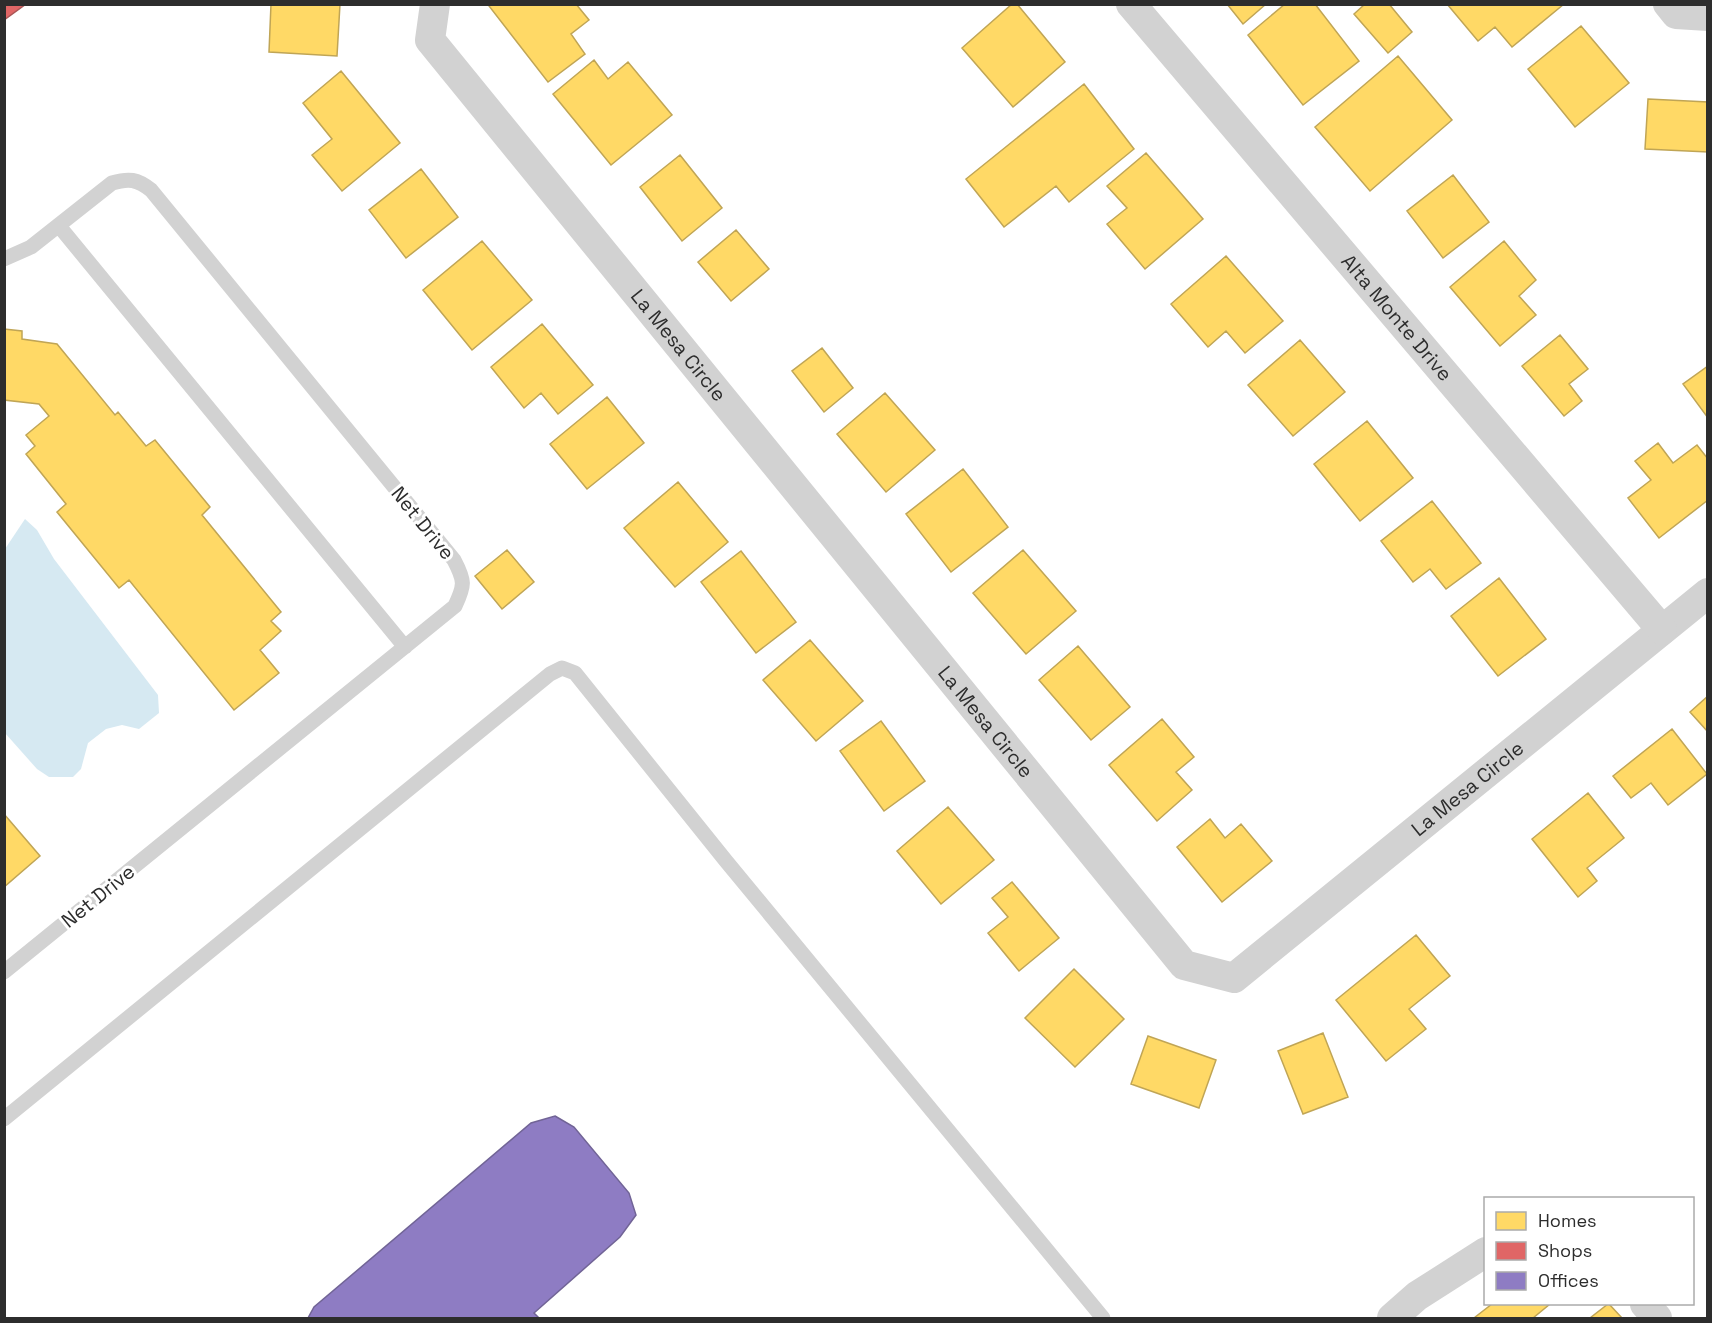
<svg xmlns="http://www.w3.org/2000/svg" width="1712" height="1323" viewBox="0 0 1712 1323" font-family="'Space Grotesk',sans-serif">
<rect width="100%" height="100%" fill="#fff"/>
<!-- water -->
<path fill="#d6e9f2" d="M25,519L37,530L54,559L158,695L159,713L139,729L122,725L106,729L88,743L81,769L73,777H49L37,769L5,733V549Z"/>
<!-- homes -->
<path fill="#ffd966" stroke="#c0a555" stroke-width="1.5" d="M271,4H340L337,56L269,52Z
M490,4H576L589,20L571,34L585,54L548,82L489,6Z
M1012,4H1017L1065,62L1013,107L962,48Z
M1227,4H1266L1243,24Z
M1285,4H1315L1359,61L1303,105L1248,35Z
M1365,4H1389L1412,32L1388,53L1354,14Z
M1447,4H1564L1512,47L1495,27L1478,41Z
M1581,26L1629,83L1575,127L1528,69Z
M1398,56L1452,120L1370,191L1315,127Z
M594,60L608,79L628,62L672,115L611,165L553,94Z
M341,71L400,143L342,191L312,155L332,139L303,103Z
M1084,84L1134,149L1069,202L1056,186L1004,227L966,179Z
M1648,99L1708,102V152L1645,149Z
M1146,153L1203,219L1145,269L1107,224L1127,208L1107,186Z
M680,155L722,208L682,241L640,187Z
M421,169L458,217L406,258L369,210Z
M1453,175L1489,222L1443,258L1407,211Z
M736,230L769,269L731,301L698,262Z
M482,241L532,300L472,350L423,290Z
M1504,241L1536,280L1519,296L1536,315L1500,346L1450,287Z
M1226,256L1283,321L1245,353L1226,331L1208,347L1171,304Z
M542,324L593,385L558,414L541,393L524,408L491,367Z
M4,329L22,331V339L57,344L115,415L118,412L146,446L155,440L210,507L202,515L281,612L271,621L281,631L260,650L279,673L234,710L129,580L119,588L57,512L66,504L26,454L35,446L26,435L49,416L39,404L4,400Z
M1560,335L1588,369L1569,384L1582,401L1564,416L1522,366Z
M1300,340L1345,392L1293,436L1248,385Z
M822,348L853,388L824,412L792,371Z
M1708,366V418L1683,384Z
M885,393L935,450L886,492L837,434Z
M607,397L644,443L587,489L550,444Z
M1367,421L1413,478L1360,521L1314,464Z
M1658,443L1673,463L1697,445L1708,459V500L1659,538L1628,498L1651,480L1635,461Z
M963,469L1008,527L951,572L906,514Z
M678,482L728,542L675,587L624,528Z
M1432,501L1481,563L1446,589L1430,569L1413,582L1381,541Z
M507,550L534,582L502,609L475,576Z
M1023,550L1076,611L1026,654L973,593Z
M741,551L796,622L756,653L701,582Z
M1499,578L1546,639L1498,676L1451,616Z
M810,640L863,701L816,741L763,680Z
M1078,646L1130,707L1091,740L1039,680Z
M1708,696V732L1690,712Z
M1162,719L1194,757L1176,772L1192,790L1157,821L1109,765Z
M881,721L925,781L884,811L840,751Z
M1672,729L1707,774L1668,805L1651,783L1631,798L1613,776Z
M1588,793L1624,838L1587,868L1597,881L1578,897L1532,839Z
M948,807L994,860L941,904L897,851Z
M4,814L40,856L4,887Z
M1210,819L1225,838L1241,824L1272,861L1222,902L1177,847Z
M1012,882L1059,938L1019,971L988,933L1008,917L992,898Z
M1416,935L1450,976L1409,1009L1426,1029L1386,1061L1336,1000Z
M1074,969L1124,1019L1075,1067L1025,1018Z
M1323,1033L1348,1097L1303,1114L1278,1051Z
M1148,1036L1216,1060L1199,1108L1131,1084Z
M1492,1304H1550L1533,1318H1474Z
M1609,1304L1622,1318H1590L1608,1304Z"/>
<!-- shops -->
<path fill="#e06666" stroke="#a55" stroke-width="1.5" d="M4,4H26L4,20Z"/>
<!-- offices -->
<path fill="#8e7cc3" stroke="#716496" stroke-width="1.5" d="M555,1116L574,1127L629,1193L636,1215L620,1237L534,1313L539,1318H308L314,1307L531,1123Z"/>
<g fill="none" stroke-linecap="round" stroke-linejoin="round">
<!-- lane -->
<path stroke="#d2d2d2" stroke-width="15" d="M59,226L405,647
M4,259L31,247L112,183C129,178 137,179 151,190L454,560C465,581 465,585 455,606L4,972
M4,1119L550,674L562,668L575,673L726,861L1103,1318"/>
<!-- street -->
<g stroke="#d2d2d2" stroke-width="30">
<path id="s1" d="M435,4L430,40L1184,965L1234,978L1708,593"/>
<path id="s2" d="M1131,4L1662,630"/>
<path d="M1668,4L1676,14L1708,16"/>
<path d="M1645,1304L1657,1318"/>
<path d="M1392,1318L1417,1296L1486,1252"/>
</g>
</g>
<g text-anchor="middle" dominant-baseline="central" stroke-width="6" stroke-linejoin="round" paint-order="stroke">
<!-- street labels -->
<g font-size="20" fill="#2d2d2d" stroke="#fff">
<text stroke="none"><textPath href="#s2" startOffset="411">Alta Monte Drive</textPath></text>
<text stroke="none"><textPath href="#s1" startOffset="430">La Mesa Circle</textPath></text>
<text transform="translate(423 523) rotate(51)">Net Drive</text>
<text stroke="none"><textPath href="#s1" startOffset="916">La Mesa Circle</textPath></text>
<text stroke="none"><textPath href="#s1" startOffset="1582">La Mesa Circle</textPath></text>
<text transform="translate(98 896) rotate(-39)">Net Drive</text>
</g>
</g>
<!-- border -->
<rect width="1712" height="1323" fill="none" stroke="#2d2d2d" stroke-width="12"/>
<!-- legend -->
<rect x="1484" y="1197" width="210" height="108" fill="#ffffff" stroke="#ababab" stroke-width="1.5"/>
<rect x="1496" y="1212" width="30" height="18" fill="#ffd966" stroke="#ababab" stroke-width="1.5"/>
<text x="1538" y="1227" font-size="18" fill="#2d2d2d">Homes</text>
<rect x="1496" y="1242" width="30" height="18" fill="#e06666" stroke="#ababab" stroke-width="1.5"/>
<text x="1538" y="1257" font-size="18" fill="#2d2d2d">Shops</text>
<rect x="1496" y="1272" width="30" height="18" fill="#8e7cc3" stroke="#ababab" stroke-width="1.5"/>
<text x="1538" y="1287" font-size="18" fill="#2d2d2d">Offices</text>
</svg>
